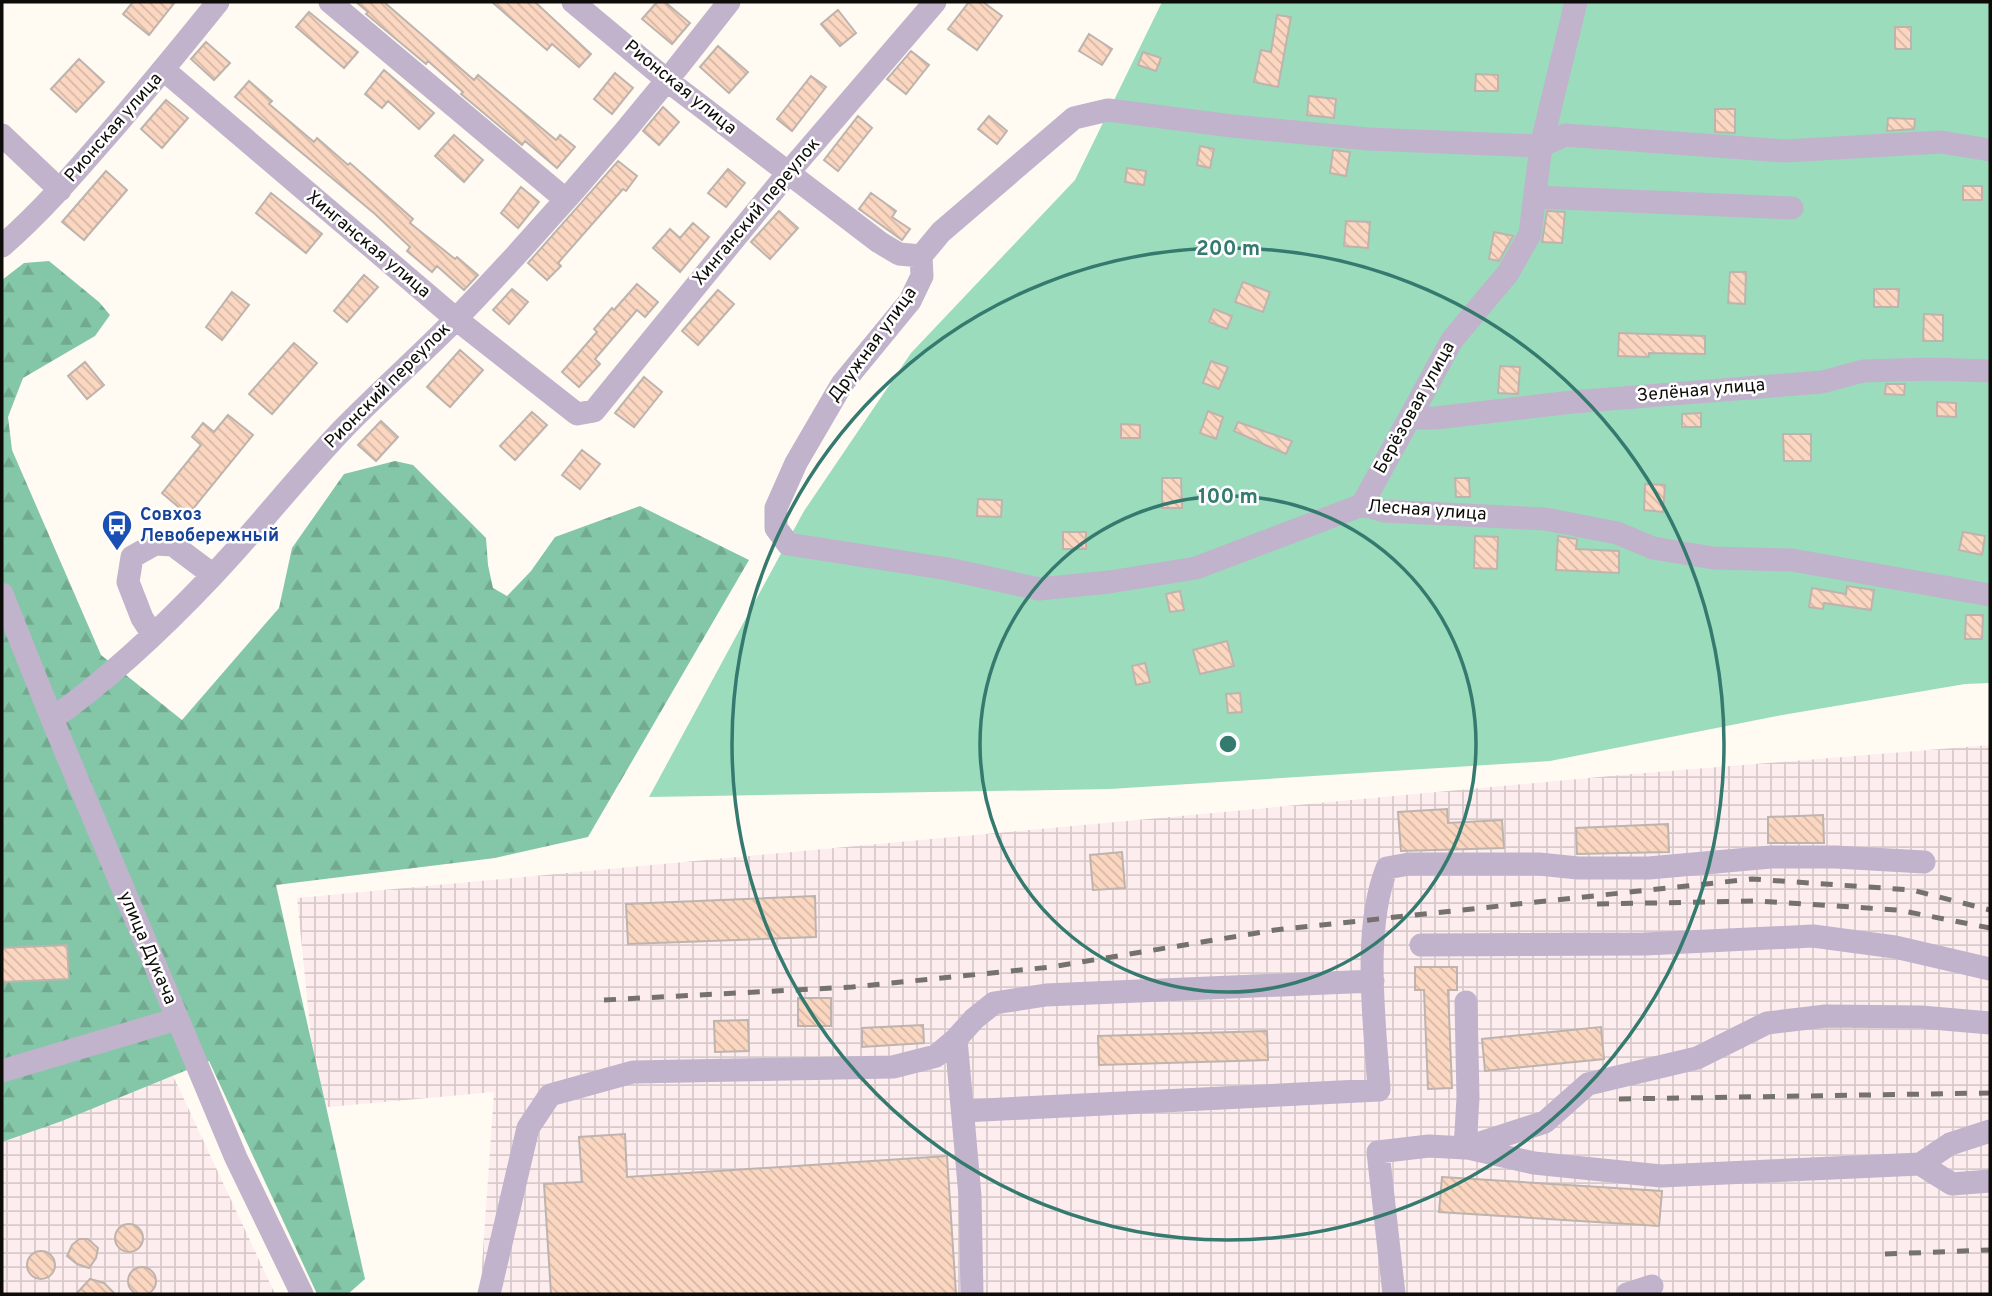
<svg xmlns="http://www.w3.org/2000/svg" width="1992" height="1296" viewBox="0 0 1992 1296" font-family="Overpass,sans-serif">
<defs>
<pattern id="industrial-grid" width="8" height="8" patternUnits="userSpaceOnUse" patternTransform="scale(1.75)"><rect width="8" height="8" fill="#fdedef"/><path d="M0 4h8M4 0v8" fill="none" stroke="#d8cacb"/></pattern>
<pattern id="forest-firs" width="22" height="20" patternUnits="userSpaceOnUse" patternTransform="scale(1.75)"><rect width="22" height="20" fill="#84c7a8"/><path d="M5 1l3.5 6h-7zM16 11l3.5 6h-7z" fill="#71aa8f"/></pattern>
<pattern id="building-back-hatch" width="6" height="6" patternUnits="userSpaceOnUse" patternTransform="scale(1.75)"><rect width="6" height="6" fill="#fbd7c1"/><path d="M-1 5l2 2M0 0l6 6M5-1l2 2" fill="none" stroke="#d6b7a4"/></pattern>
</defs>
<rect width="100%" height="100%" fill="#fffbf3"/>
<!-- industrial -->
<path fill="url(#industrial-grid)" d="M1990,745V1294H480L494,1092L318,1108L297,898L1632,774Z
M168,1065L275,1294H2V1124Z"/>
<!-- green -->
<path fill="#9bdcbd" d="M1162,2H1990V683L1965,684L1777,716L1550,761L1110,789L649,797L804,511L911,353L1075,180Z"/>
<!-- forest -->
<path fill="url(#forest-firs)" d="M49,261L99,302L110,315L95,336L23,378L8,417L12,450L101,655L182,720L279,608L292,548L344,474L395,461L413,465L486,538L488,565L493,588L507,596L531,571L555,537L640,506L749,560L588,837L495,858L276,885L365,1279L348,1294H317L209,1061L62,1121L2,1142V280L24,263Z"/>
<!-- building -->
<path fill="url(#building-back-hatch)" stroke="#beb4ad" stroke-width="2" d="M133,2H175L149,35L123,14Z
M356,2H384L474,80L478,75L556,140L560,135L575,147L557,168L525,141L522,145L461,94L463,92L428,61L426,64L366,14L368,12Z
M492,2H535L591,54L579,67L552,44L547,50Z
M657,2H665L690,23L672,44L642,19Z
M969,2H983L1002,16L977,50L948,29Z
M838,10L856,33L840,46L821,24Z
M309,12L358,52L344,68L296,27Z
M1277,15L1291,17L1278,87L1254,82L1261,50L1271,52Z
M1895,27H1911V49H1895Z
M1089,34L1112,49L1102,65L1079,51Z
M206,42L230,63L214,80L191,59Z
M718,46L748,72L729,93L700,67Z
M911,51L929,65L906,94L887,79Z
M1143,52L1161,58L1156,71L1138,65Z
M79,59L104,82L76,112L51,89Z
M384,70L434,113L419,129L388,101L382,108L365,94Z
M615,73L633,88L612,114L594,99Z
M1476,74L1498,75V91H1475Z
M811,76L826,87L792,131L777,119Z
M249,81L272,101L269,104L314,142L317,138L348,165L350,163L413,219L410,223L455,259L457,257L478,275L464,290L437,266L432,272L407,251L410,247L375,214L235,97Z
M1309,96L1336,99L1334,118L1307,115Z
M166,100L188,118L162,148L141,129Z
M663,107L679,122L659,145L643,131Z
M1715,109H1735V133L1715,132Z
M858,116L872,128L838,171L824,160Z
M989,116L1007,131L997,144L978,129Z
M1888,118L1915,119L1914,129L1887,131Z
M454,135L483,160L464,182L435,156Z
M1200,146L1214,149L1210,168L1197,165Z
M1333,150L1350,152L1346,176L1330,173Z
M618,161L637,176L626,191L623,189L558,263L561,266L547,280L528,263Z
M1127,168L1146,171L1144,185L1125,182Z
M728,169L745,183L726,207L708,193Z
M106,171L127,190L84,240L62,222Z
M1963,186H1982V200H1963Z
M521,187L539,202L518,228L501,213Z
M271,193L322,234L306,253L256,213Z
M871,193L896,211L892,217L910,229L902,240L859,209Z
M779,211L798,228L770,259L751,242Z
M1547,211L1565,212L1562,243L1542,242Z
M1346,221L1370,222L1368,248L1344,246Z
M693,223L709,237L680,272L653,248L670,229L680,238Z
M1494,232L1513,236L1499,261L1489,259Z
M1730,272H1746L1745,304L1728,303Z
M364,275L378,287L347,322L334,311Z
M1243,282L1270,292L1263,312L1235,302Z
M637,284L658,302L645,317L637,310L595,359L600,364L579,387L562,372L597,332L594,329L612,308L614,310Z
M512,289L528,302L509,324L493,310Z
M1874,289H1899L1898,307H1874Z
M718,290L734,304L698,345L682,331Z
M232,292L249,305L222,340L206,327Z
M1214,309L1232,316L1227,329L1209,322Z
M1924,314L1943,315V341H1923Z
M1619,333L1705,336V354L1649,353V357L1618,356Z
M294,343L317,363L272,414L249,394Z
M460,350L483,370L450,407L427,387Z
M1211,361L1228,367L1219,389L1203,383Z
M85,362L104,385L87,399L68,376Z
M1500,366L1520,367L1518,394L1498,393Z
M644,377L662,392L634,427L615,413Z
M1886,384H1905L1904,395L1885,394Z
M1937,402L1956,403V417L1937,416Z
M1208,411L1223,417L1216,439L1200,433Z
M532,412L547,425L515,460L500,446Z
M1701,413V427H1682V414Z
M228,415L253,435L188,515L162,493L201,445L192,437L203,423L214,432Z
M381,421L398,437L376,461L358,445Z
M1238,422L1292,441L1286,454L1234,431Z
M1121,424L1140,425V438H1121Z
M1783,434H1811V461H1784Z
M582,450L600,464L580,489L562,475Z
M1162,478H1181L1182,508H1162Z
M1455,478H1469L1470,497H1456Z
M1645,484L1665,485L1663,512L1644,510Z
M978,499L1002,500L1001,517L977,516Z
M1063,532H1086V549H1063Z
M1963,532L1985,536L1982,555L1959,550Z
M1475,536L1498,537L1497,569L1474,568Z
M1558,536L1577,539L1576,549L1619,551V573L1556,570Z
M1847,586L1874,590L1871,610L1824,603L1823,609L1809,607L1812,588L1846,594Z
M1180,591L1184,610L1170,612L1166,594Z
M1966,615H1983L1982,639H1965Z
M1227,641L1234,666L1200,674L1193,650Z
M1145,663L1150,682L1136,685L1132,666Z
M1240,693L1242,712L1228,713L1226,694Z
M1447,809L1448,823L1502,820L1504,848L1401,851L1398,812Z
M1823,815L1824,843H1768V817Z
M1668,824L1669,852L1577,854L1576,828Z
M1122,852L1125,888L1093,890L1090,855Z
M815,896L816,937L628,944L626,904Z
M67,945L69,979L2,982V948Z
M1415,967H1457V990H1448L1452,1088L1428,1089L1424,990H1415Z
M798,998H831V1026H798Z
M748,1020L749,1051L715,1052L714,1021Z
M923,1025L924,1043L862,1047V1028Z
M1601,1027L1604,1059L1485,1071L1482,1039Z
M1267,1031L1268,1060L1099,1065L1098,1036Z
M625,1134L627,1177L947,1156L956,1294H551L544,1184L582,1182L579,1137Z
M1442,1177L1662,1191L1659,1226L1439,1212Z
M115 1238a14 14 0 1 1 28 0a14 14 0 1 1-28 0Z
M79,1239H88L98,1248L96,1258L89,1268L77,1264L67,1256L72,1245Z
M27 1265a14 14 0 1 1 28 0a14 14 0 1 1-28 0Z
M128 1281a14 14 0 1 1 28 0a14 14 0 1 1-28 0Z
M90,1279L104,1283L115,1294H76Z"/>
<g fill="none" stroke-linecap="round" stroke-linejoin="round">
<!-- minor -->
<path stroke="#c0b3cb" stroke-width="23" d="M330,2L565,199
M573,2L668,81L879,242L899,254L921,256L941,232L1074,118L1108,110L1232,126L1368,139L1541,146L1565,135L1785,151L1940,142L1990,150
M164,70L456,319L577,414L594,411L788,173L935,2
M2,135L60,190
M1536,197L1792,208
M2,246C40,213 72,176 105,138C144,93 181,48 218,2
M921,256L922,276L910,301L842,384L796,463L776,508V528L788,544L948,569L1039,589L1109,582L1196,568L1362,505L1384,511L1545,519L1617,533L1653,548L1713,558L1792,560L1990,595
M1411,418H1436L1572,402L1822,382L1863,371L1930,369L1990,371
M1362,505L1452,340L1508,273L1530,234L1541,146L1576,2
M2,594L52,719
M153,635L142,618L128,582L132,557L155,544L173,545L213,575
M1421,945L1645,944L1813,936L1895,947L1990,969
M956,1039L970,1196L972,1294
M2,1071L177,1019
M964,1111L1379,1090C1375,1024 1362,930 1387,868L1409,864H1539L1578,868H1649L1771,857H1836L1924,862
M1465,1148L1545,1122L1588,1084L1697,1058L1767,1023L1826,1016L1921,1017L1990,1023
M1468,1148L1534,1163L1661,1176L1920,1164L1950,1144L1990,1131
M1920,1164L1952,1184L1990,1181
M302,1294L236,1158L52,719C110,678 164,627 213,575C258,528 298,476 343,429C380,391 420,356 457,318C553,218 644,112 729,2
M489,1294L528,1128L550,1095L633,1072L893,1067L936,1056L956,1039L974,1019L994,1003L1046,995L1373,981
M1394,1294L1378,1152L1429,1146L1465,1148L1468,1098L1466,1002
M1627,1294L1652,1286"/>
<!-- rail -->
<path stroke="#75726d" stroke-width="5" stroke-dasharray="12 12" stroke-linecap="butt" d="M1597,904L1758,901L1898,910L1990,928
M604,1000L852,987L1051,967L1275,930L1752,879L1912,890L1990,910
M1619,1099L1990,1093
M1885,1254L1990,1250"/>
</g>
<!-- distance rings -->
<g fill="none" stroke="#357a6e" stroke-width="3.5">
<circle cx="1228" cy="744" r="248"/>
<circle cx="1228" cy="744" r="496"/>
</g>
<!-- icons -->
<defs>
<g id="bus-pin" transform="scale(1.575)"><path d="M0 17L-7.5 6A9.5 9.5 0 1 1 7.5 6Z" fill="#1a4fb4" stroke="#fff"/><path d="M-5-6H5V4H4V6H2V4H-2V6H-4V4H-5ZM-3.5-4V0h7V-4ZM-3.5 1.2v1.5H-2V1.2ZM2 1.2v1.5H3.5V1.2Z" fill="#fff"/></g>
</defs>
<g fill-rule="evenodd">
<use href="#bus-pin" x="117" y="525"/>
</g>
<g text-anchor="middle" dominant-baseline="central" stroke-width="5" stroke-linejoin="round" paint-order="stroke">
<!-- street labels -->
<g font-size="18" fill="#0d0c08" stroke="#fff">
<text transform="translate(680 88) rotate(39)">Рионская улица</text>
<text transform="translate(114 128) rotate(-49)">Рионская улица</text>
<text transform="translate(757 212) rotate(-50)">Хинганский переулок</text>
<text transform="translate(368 245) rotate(40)">Хинганская улица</text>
<text transform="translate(873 345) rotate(-54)">Дружная улица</text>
<text transform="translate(388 386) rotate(-45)">Рионский переулок</text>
<text transform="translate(1701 391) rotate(-5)">Зелёная улица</text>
<text transform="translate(1415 408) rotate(-61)">Берёзовая улица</text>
<text transform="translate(1427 511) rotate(4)">Лесная улица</text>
<text transform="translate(147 948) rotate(67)">улица Дукача</text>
</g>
<!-- transit labels -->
<g font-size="18" font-weight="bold" fill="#164399" stroke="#fff" text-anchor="start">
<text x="140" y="515">Совхоз<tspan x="140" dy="21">Левобережный</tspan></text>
</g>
</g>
<circle cx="1228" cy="744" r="10" fill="#357a6e" stroke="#fff" stroke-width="3.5"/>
<g font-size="21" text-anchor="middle" font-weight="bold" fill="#357a6e" stroke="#fff" stroke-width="5" stroke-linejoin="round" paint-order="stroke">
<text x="1228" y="255">200 m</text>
<text x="1228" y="503">100 m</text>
</g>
<!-- border -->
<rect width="1992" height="1296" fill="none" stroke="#0d0c08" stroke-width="7"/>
</svg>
